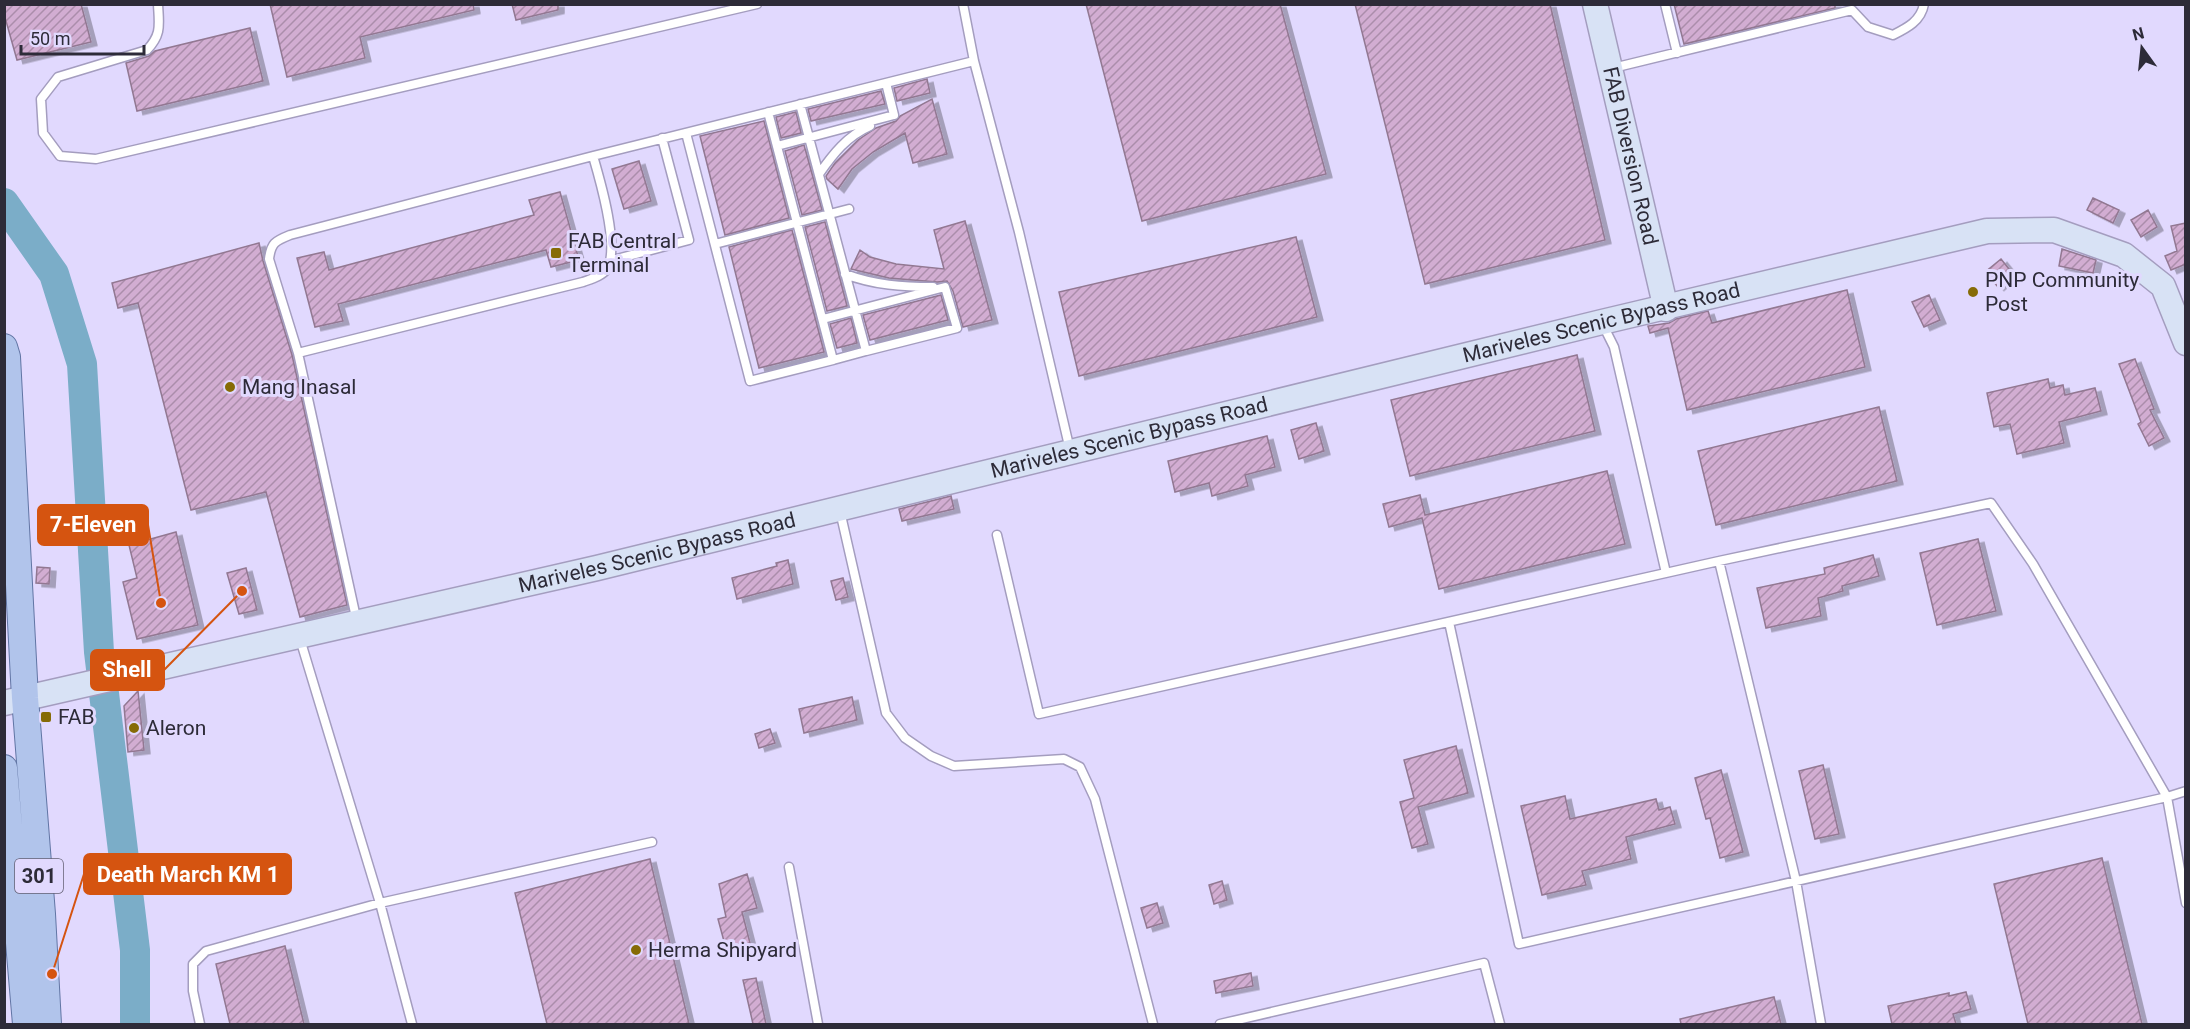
<svg xmlns="http://www.w3.org/2000/svg" width="2190" height="1029" viewBox="0 0 2190 1029" font-family="Roboto,sans-serif">
<defs>
<pattern id="building-hatch" width="6" height="6" patternUnits="userSpaceOnUse" patternTransform="scale(1.5)"><rect width="6" height="6" fill="#d2add2"/><path d="M-1 1l2-2M0 6l6-6M5 7l2-2" fill="none" stroke="#ab8dab"/></pattern>
<filter id="shadow"><feDropShadow dx="6" dy="3.5" stdDeviation="0" flood-color="#0004"/></filter>
</defs>
<rect width="100%" height="100%" fill="#e1d9fe"/>
<g fill="none" stroke-linecap="round" stroke-linejoin="round">
<!-- river -->
<path stroke="#7badc8" stroke-width="30" d="M4,203L54,274L82,364L99,652L135,950V1024"/>
</g>
<!-- building -->
<path fill="url(#building-hatch)" stroke="#927892" stroke-width="1.5" filter="url(#shadow)" d="M4,4H81L91,42L17,60L4,14Z
M270,4H473L474,10L360,37L365,58L287,77Z
M512,4H558V10L516,20Z
M1086,4H1280L1326,174L1142,221Z
M1355,4H1550L1605,240L1425,284Z
M1674,4H1835V8L1684,44Z
M250,28L263,81L137,111L126,63L149,56L155,51Z
M927,79L930,93L897,101L894,88Z
M881,91L885,104L811,121L808,109Z
M932,99L947,154L913,163L905,133L873,152L852,169L838,189L827,179L826,176L835,163L858,140L876,128L896,121L900,116Z
M796,112L801,133L781,138L776,117Z
M764,121L789,218L725,235L700,136Z
M804,145L822,210L802,215L785,151Z
M639,161L651,201L624,209L612,169Z
M560,192L579,260L551,267L546,250L338,304L343,321L315,327L297,258L324,252L329,270L534,215L529,200Z
M2093,198L2119,210L2113,223L2087,210Z
M2148,210L2157,227L2141,237L2131,220Z
M965,221L992,320L963,327L953,291L947,281L937,282L889,278L851,269L860,250L870,257L896,264L944,269L934,230Z
M825,222L847,306L827,311L805,227Z
M2186,223V264L2171,270L2165,256L2177,251L2171,226Z
M792,230L824,352L759,368L729,247Z
M1296,237L1317,317L1079,376L1059,292Z
M259,243L263,261L292,355L347,605L300,617L266,492L191,510L138,303L118,308L112,283Z
M2062,249L2096,260L2093,273L2059,266Z
M2001,259L2013,274L1998,287L1985,272Z
M1847,290L1865,367L1687,410L1668,328L1650,333L1648,326L1669,323L1676,319L1708,311L1712,323Z
M941,295L948,320L870,340L863,315Z
M1929,295L1940,320L1924,327L1912,302Z
M851,318L857,343L837,348L830,324Z
M1577,355L1595,431L1410,476L1391,400Z
M2135,359L2154,409L2150,410L2164,438L2149,446L2138,424L2141,422L2119,364Z
M2048,379L2050,388L2063,385L2065,395L2095,388L2101,411L2059,422L2064,443L2017,454L2010,424L1994,427L1987,393Z
M1879,407L1897,481L1716,525L1698,451Z
M1316,423L1324,451L1299,459L1291,430Z
M1267,436L1275,467L1245,475L1248,486L1212,496L1209,483L1175,492L1168,461Z
M1607,471L1625,544L1439,589L1422,518L1389,527L1383,504L1420,495L1425,515Z
M951,496L954,509L902,521L899,509Z
M176,532L198,625L137,639L123,582L137,578L129,545Z
M1978,539L1996,611L1937,625L1920,553Z
M1873,555L1879,576L1842,586L1843,591L1818,598L1821,616L1766,628L1757,588L1825,574L1824,568Z
M788,560L793,584L737,599L732,578L777,566L776,563Z
M37,567L50,568L49,584L36,583Z
M246,568L257,610L239,614L227,573Z
M843,578L848,597L836,600L831,581Z
M138,691L144,750L128,752L124,706Z
M852,697L857,720L804,733L799,709Z
M770,729L775,743L759,748L755,734Z
M1456,746L1468,793L1418,807L1428,844L1412,848L1400,802L1414,798L1404,760Z
M1823,765L1839,834L1815,839L1799,771Z
M1721,770L1743,852L1720,858L1710,818L1706,819L1695,778Z
M1565,796L1570,819L1656,799L1659,810L1670,807L1675,824L1626,837L1631,859L1582,871L1586,885L1542,895L1521,806Z
M2102,858L2142,1024H2028L1994,884Z
M650,859L689,1024H547L515,893Z
M747,874L757,908L742,912L750,943L734,948L733,943L725,945L718,919L726,917L719,884Z
M1222,881L1227,900L1214,904L1209,885Z
M1157,903L1163,923L1147,928L1141,908Z
M285,946L304,1024H230L216,964Z
M1251,973L1253,986L1216,993L1214,981Z
M756,978L766,1024H753L743,980Z
M1966,992L1971,1009L1953,1014L1956,1024H1892L1888,1006L1949,993V996Z
M1774,997L1781,1024H1681L1680,1019Z"/>
<g fill="none" stroke-linecap="round" stroke-linejoin="round">
<!-- lane casing -->
<g stroke="#a49dbf" stroke-width="11">
<path id="lane" d="M158,4C159,25 162,34 147,50L58,77L41,99L43,133L60,156L96,159L757,4
M963,4L974,61L1019,232L1070,450
M1665,4L1677,53
M1613,68L1852,10L1868,27L1893,35C1907,28 1921,21 1924,4
M886,83L894,115
M800,104L866,351L833,360
M686,133L750,381L833,360L768,112
M777,146L894,115
M819,174C833,154 847,136 870,126
M715,244L849,209
M609,261L689,240L662,138
M845,274C874,285 903,287 933,287
M823,319L945,287L957,328L866,351
M1602,323L1614,347L1666,573
M298,353L583,282C591,279 602,276 607,269C620,247 600,180 593,156
M840,511L886,713L905,738L931,756L954,766L1064,759L1080,767L1095,799L1153,1024
M997,535L1039,714L1719,561L1991,503L2033,564L2167,797L2186,903
M1719,561L1796,881L1821,1024
M357,622L298,353L269,259C271,243 275,241 290,235L593,156L974,61
M1449,622L1519,944L2167,797L2186,791
M300,639L380,903L412,1024
M789,867L818,1024
M200,1024L193,991V964L206,951L380,903L652,842
M1220,1024L1484,963L1500,1024"/>
</g>
<!-- secondary casing -->
<g stroke="#a49dbf" stroke-width="27">
<g id="secondary">
<path id="s1" d="M1595,4L1666,309"/>
<path id="s2" d="M4,703L597,568L1602,322L1987,231L2054,230L2124,255L2163,286L2186,343"/>
</g>
</g>
<!-- primary casing -->
<g stroke="#6175a4" stroke-width="28">
<path id="primary" d="M4,347L7,357L25,698L42,914L48,1024
M4,768L26,1024"/>
</g>
<!-- lane -->
<use href="#lane" stroke="#fff" stroke-width="8"/>
<!-- secondary -->
<use href="#secondary" stroke="#d8e2f5" stroke-width="24"/>
<!-- primary -->
<use href="#primary" stroke="#b1c4eb" stroke-width="26"/>
</g>
<!-- markers -->
<g fill="#866b07" stroke="#e1d9fe" stroke-width="2">
<rect x="550" y="247" width="12" height="12" rx="3"/>
<circle cx="1973" cy="292" r="6"/>
<circle cx="230" cy="387" r="6"/>
<rect x="40" y="711" width="12" height="12" rx="3"/>
<circle cx="134" cy="728" r="6"/>
<circle cx="636" cy="950" r="6"/>
</g>
<g text-anchor="middle" dominant-baseline="central" stroke-width="6" stroke-linejoin="round" paint-order="stroke">
<!-- shield labels -->
<rect fill="#e1d9fe" stroke="#635f73" stroke-width="1.5" x="15" y="859" width="48" height="34" rx="4.5"/>
<g font-size="20" font-weight="bold" fill="#2d2b38">
<text x="39" y="876">301</text>
</g>
<!-- street labels -->
<g font-size="21" fill="#2d2b38" stroke="#e1d9fe">
<text stroke="none"><textPath href="#s1" startOffset="156">FAB Diversion Road</textPath></text>
<text stroke="none"><textPath href="#s2" startOffset="1642">Mariveles Scenic Bypass Road</textPath></text>
<text stroke="none"><textPath href="#s2" startOffset="1156">Mariveles Scenic Bypass Road</textPath></text>
<text stroke="none"><textPath href="#s2" startOffset="670">Mariveles Scenic Bypass Road</textPath></text>
</g>
<!-- poi labels -->
<g font-size="21" fill="#2d2b38" stroke="#e1d9fe" text-anchor="start">
<text x="568" y="241">FAB Central<tspan x="568" dy="24">Terminal</tspan></text>
<text x="1985" y="280">PNP Community<tspan x="1985" dy="24">Post</tspan></text>
<text x="242" y="387">Mang Inasal</text>
<text x="58" y="717">FAB</text>
<text x="146" y="728">Aleron</text>
<text x="648" y="950">Herma Shipyard</text>
</g>
</g>
<!-- callouts -->
<path fill="none" stroke="#d55410" stroke-width="2" d="M161 603L148 525M242 591L164 670M52 974L84 874"/>
<g fill="#d55410" stroke="#e1d9fe" stroke-width="2">
<circle cx="161" cy="603" r="6"/>
<circle cx="242" cy="591" r="6"/>
<circle cx="52" cy="974" r="6"/>
</g>
<g fill="#d55410" stroke="#d55410" stroke-width="2">
<rect x="38" y="505" width="110" height="40" rx="6"/>
<rect x="91" y="650" width="73" height="40" rx="6"/>
<rect x="84" y="854" width="207" height="40" rx="6"/>
</g>
<g font-size="22" text-anchor="middle" font-weight="bold" fill="#fff">
<text x="93" y="532">7-Eleven</text>
<text x="127" y="677">Shell</text>
<text x="188" y="882">Death March KM 1</text>
</g>
<!-- border -->
<rect width="2190" height="1029" fill="none" stroke="#2d2b38" stroke-width="12"/>
<!-- north arrow -->
<g transform="translate(2142 48) rotate(345)" stroke="#e1d9fe" stroke-width="4.5" paint-order="stroke">
<path d="M0-4.5L10 22L0 15L-10 22Z" fill="#2d2b38"/>
<text y="-9" font-size="16" font-weight="bold" text-anchor="middle" fill="#2d2b38">N</text>
</g>
<!-- scale -->
<path d="M21 45v9h123v-9" fill="none" stroke="#2d2b38" stroke-width="3"/>
<text x="30" y="45" font-size="18" fill="#2d2b38" stroke="#e1d9fe" stroke-width="4.5" paint-order="stroke">50 m</text>
</svg>
